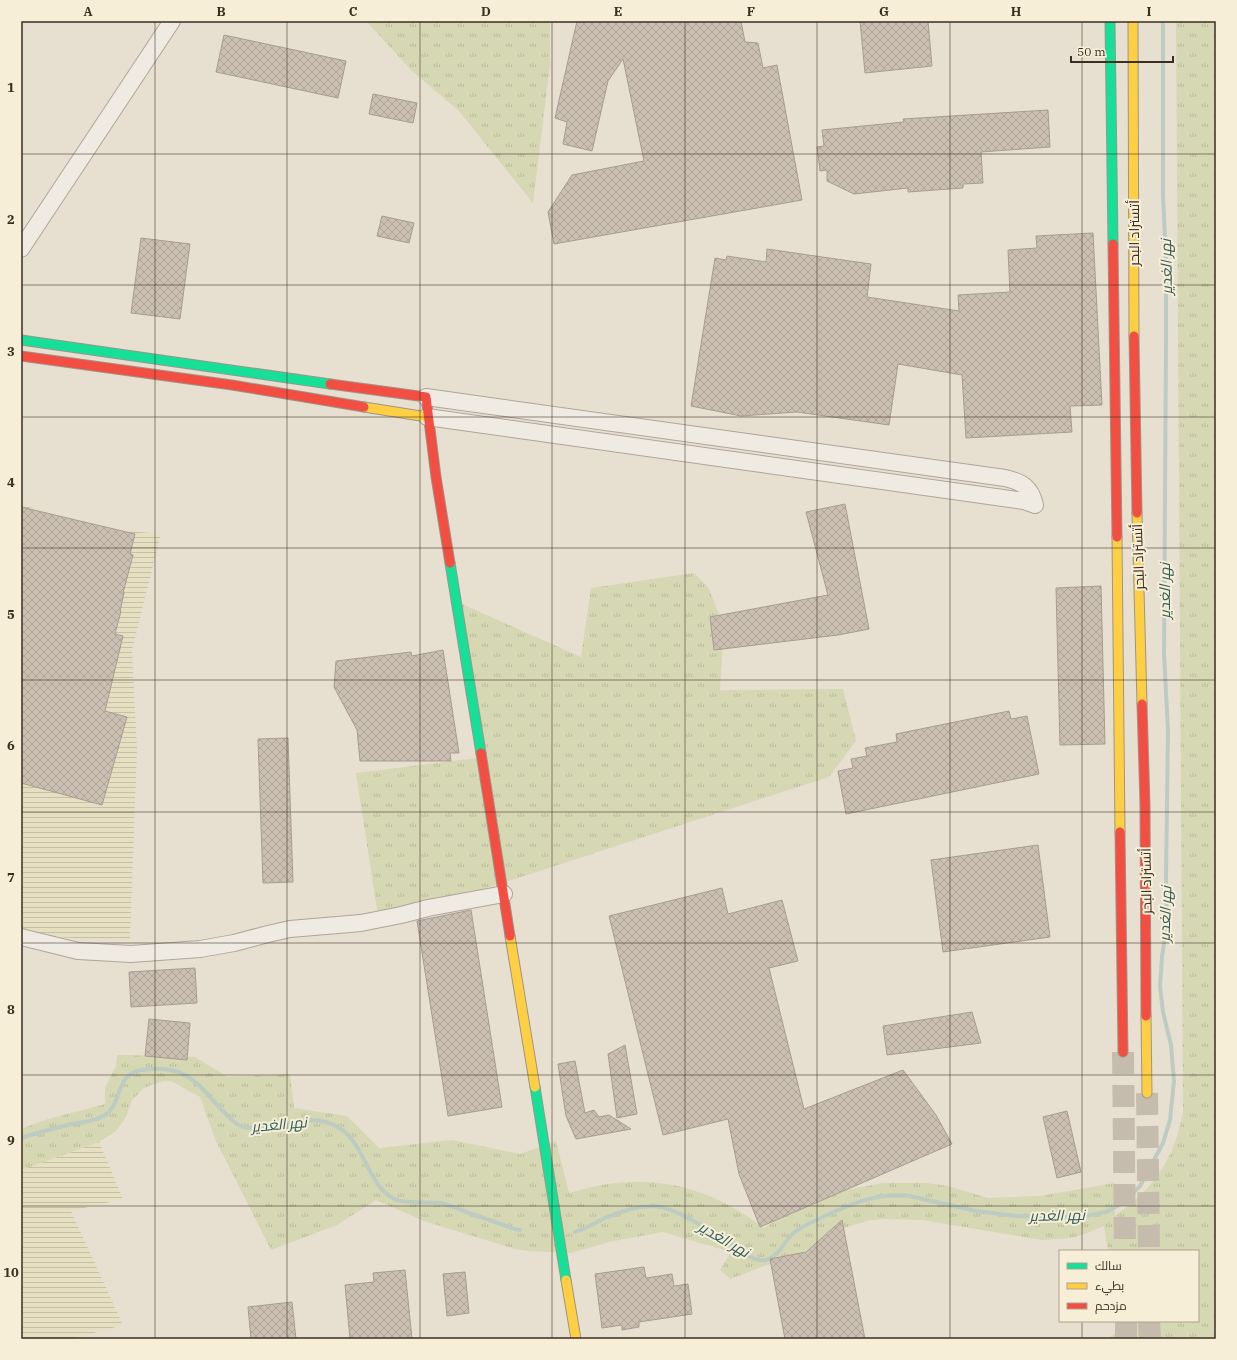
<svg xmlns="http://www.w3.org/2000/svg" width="1237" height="1360" viewBox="0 0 1237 1360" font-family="'IBM Plex Serif',Cairo,serif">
<defs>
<pattern id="farmland-rules" width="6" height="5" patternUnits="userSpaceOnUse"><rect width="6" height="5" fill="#e6dfc2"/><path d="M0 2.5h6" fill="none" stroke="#c6c0a6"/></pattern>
<pattern id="grass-tufts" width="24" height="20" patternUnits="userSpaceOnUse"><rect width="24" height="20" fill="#d6d7b3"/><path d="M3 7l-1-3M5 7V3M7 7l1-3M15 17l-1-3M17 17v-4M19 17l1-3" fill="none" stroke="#b9b99a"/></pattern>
<pattern id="building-cross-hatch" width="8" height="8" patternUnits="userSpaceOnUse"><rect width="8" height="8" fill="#cbbfb2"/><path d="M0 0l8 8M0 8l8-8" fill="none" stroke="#afa499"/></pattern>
</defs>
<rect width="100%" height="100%" fill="#e7e0d1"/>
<!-- farmland -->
<path fill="url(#farmland-rules)" d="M21,504L56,516L106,529L161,534L132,650L137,749L130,940L21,936Z
M99,1142L123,1199L71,1211L123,1325L71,1339H21V1170Z"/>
<!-- grass -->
<path fill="url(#grass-tufts)" d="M366,21H550V64L533,203L459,111L411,70Z
M1176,21H1216V1339H1108L1119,1330L1118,1321H1198V1251H1108L1104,1226L1082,1235L1071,1238L1042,1240L922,1220L884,1219L870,1220L841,1229L828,1235L805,1251L730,1279L720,1270L731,1252L663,1232L609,1242L571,1253L528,1251L515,1249L424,1221L376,1200L337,1225L271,1250L215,1139L200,1097L171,1081H164L151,1085L143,1089L132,1100L126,1117L116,1131L99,1142L21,1170V1129L48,1119L83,1110L105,1104V1088L116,1066L117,1055H125L195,1057L228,1077L290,1074L294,1108L347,1116L379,1148L452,1140L520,1154L556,1141L569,1193C642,1170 704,1182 764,1228L782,1216L840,1191L883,1183H926L948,1186L988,1198L1040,1196L1114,1183L1115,1216C1121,1211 1128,1206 1134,1201C1162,1177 1177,1147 1183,1111Z
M694,573L708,587L724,626L720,690L843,689L856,741L829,777L379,923L356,773L477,758L453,600L581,657L591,588Z"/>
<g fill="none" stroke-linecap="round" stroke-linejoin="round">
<!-- stream -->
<path stroke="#bcccc2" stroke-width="4" d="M21,1138C36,1133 52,1129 68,1125C80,1122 94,1122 105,1115C123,1103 115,1074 141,1070C189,1063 197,1085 226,1114C231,1119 236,1125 243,1127C274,1133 307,1109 338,1127C366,1144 367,1186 395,1199C404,1204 428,1202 440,1203C451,1205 461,1210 472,1214C486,1219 500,1223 514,1229L520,1230
M575,1232C586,1229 595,1223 605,1218C621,1211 644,1204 661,1207C674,1209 708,1229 721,1237C731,1244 752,1263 766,1260C780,1256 785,1239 796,1231C805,1225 816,1220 825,1216C853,1203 879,1192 910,1196L976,1211L1017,1216L1071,1217L1085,1216L1106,1212L1119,1205L1128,1198L1140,1186L1163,1143L1170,1120L1174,1081L1171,1045L1163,1012L1160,986L1162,957L1167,922L1166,876L1168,731L1164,653L1166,342V262L1163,195V21"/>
</g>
<!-- building -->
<path fill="url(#building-cross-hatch)" stroke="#a89c90" d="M577,21H741L745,42L758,43L763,68L777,65L802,200L554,244L548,212L572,175L644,161L623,59L608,81L592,151L563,144L567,122L555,118Z
M860,21H928L932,66L865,73Z
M224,35L346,61L338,98L216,72Z
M373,94L417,103L413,123L369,114Z
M1048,110L1050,147L981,152L983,183L963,184V188L908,192V188L854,194L827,181V170L820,171L817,147L824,146L822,130L904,122L903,119Z
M382,216L414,223L409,243L377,236Z
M1093,233L1102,405L1070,406L1072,432L966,438L962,375L898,364L889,425L797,412L741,416L691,406L715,258L726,260L727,256L766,262L767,249L871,264L867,297L959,311L958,295L1010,292L1008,250L1037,248L1036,236Z
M141,238L190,244L180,319L131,313Z
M845,504L869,629L838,635L714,650L710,617L828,595L806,512Z
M21,507L135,534L130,554L133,555L123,593H124L120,611H121L115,634L123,636L105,711L127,717L102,805L21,783Z
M1101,586L1105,744L1060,745L1056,588Z
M443,650L459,753H450L451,761H360L357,730L334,687L336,661L411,652L412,656Z
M1009,711L1011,719L1027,716L1039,774L846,814L838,771L853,768L851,759L867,756L865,748L897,742L896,734Z
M288,738L293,882L263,883L258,739Z
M1038,845L1050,937L943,952L931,860Z
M722,888L728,914L782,900L798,961L769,968L804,1109L903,1070L936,1115L952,1144L760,1227L739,1174L728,1119L663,1135L609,916Z
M471,910L502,1107L448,1116L417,921Z
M195,968L197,1003L131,1007L129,972Z
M972,1012L981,1043L887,1055L883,1026Z
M149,1019L190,1023L187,1060L145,1056Z
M625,1045L637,1114L617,1118L608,1054Z
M575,1061L585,1113L594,1110L599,1117L609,1115L631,1129L576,1139L566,1116L558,1064Z
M1067,1111L1081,1172L1057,1178L1043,1117Z
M842,1220L865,1339H785L770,1259L806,1252Z
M644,1267L646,1278L672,1274L674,1286L688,1284L692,1314L639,1322V1327L622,1330V1325L602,1328L595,1274Z
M405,1270L412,1339H350L345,1285L374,1282L373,1273Z
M465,1272L469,1313L447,1316L443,1274Z
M292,1302L296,1339H251L248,1307Z"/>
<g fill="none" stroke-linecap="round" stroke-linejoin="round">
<!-- highway-tunnel -->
<path stroke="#c5bcae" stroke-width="22" stroke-dasharray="22 11" stroke-linecap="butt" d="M1123,1052L1125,1251
M1147,1093L1149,1251
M1126,1321V1339
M1149,1321L1150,1339"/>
<!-- street casing -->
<g stroke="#ada599" stroke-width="18">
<path id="street" d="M21,249L172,21
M426,397L1005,478C1022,482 1031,487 1035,505
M427,417L1024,501L1035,505
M21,937L78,951L131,954L200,949L234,943L268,934L290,929L361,923L401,915L428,908L504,894"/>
</g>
<!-- fast casing -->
<g stroke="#9c958a" stroke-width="11">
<path id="fast" d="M1110,21L1113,244
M21,340L330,384
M450,563L481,753
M535,1087L566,1280"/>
</g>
<!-- slow casing -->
<g stroke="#9c958a" stroke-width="11">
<path id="slow" d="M1133,21L1134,336
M364,407L427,417
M1137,513L1142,704
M1117,537L1120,832
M510,936L535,1087
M1146,1016L1147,1093
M566,1280L576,1339"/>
</g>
<!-- jam casing -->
<g stroke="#9c958a" stroke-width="11">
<path id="jam" d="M1113,244L1117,537
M1134,336L1137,513
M21,356L232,385L364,407
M330,384L426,397L436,477L450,563
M1142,704L1145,805L1146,1016
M481,753L510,936
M1120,832L1123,1052"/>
</g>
<!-- street -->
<use href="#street" stroke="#efebe3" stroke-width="16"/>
<!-- fast -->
<use href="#fast" stroke="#16e098" stroke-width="9"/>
<!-- slow -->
<use href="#slow" stroke="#ffcf43" stroke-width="9"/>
<!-- jam -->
<use href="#jam" stroke="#f24e42" stroke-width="9"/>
</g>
<!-- grid -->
<path fill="none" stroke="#3d2e20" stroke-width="1" stroke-opacity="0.55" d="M155,21V1339M287,21V1339M420,21V1339M552,21V1339M685,21V1339M817,21V1339M950,21V1339M1082,21V1251M21,154H1216M21,285H1216M21,417H1216M21,548H1216M21,680H1216M21,812H1216M21,943H1216M21,1075H1216M21,1206H1216M1082,1321V1339"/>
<g text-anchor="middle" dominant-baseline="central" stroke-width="4" stroke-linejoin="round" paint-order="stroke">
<!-- street labels -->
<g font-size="14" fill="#3d2e20" stroke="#f7eed8">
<text transform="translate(1134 233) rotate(-90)">أتستراد البحر</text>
<text transform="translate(1138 557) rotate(-92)">أتستراد البحر</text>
<text transform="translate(1146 881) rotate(-91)">أتستراد البحر</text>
</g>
<!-- water labels -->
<g font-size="15" font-style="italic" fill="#2f5d5a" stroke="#f7eed8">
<text transform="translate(1166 267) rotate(-91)">نهر الغدير</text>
<text transform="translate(1164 591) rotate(-90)">نهر الغدير</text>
<text transform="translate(1165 914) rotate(-88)">نهر الغدير</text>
<text transform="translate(279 1124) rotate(-5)">نهر الغدير</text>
<text transform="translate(1057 1215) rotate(-1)">نهر الغدير</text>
<text transform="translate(724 1239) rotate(30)">نهر الغدير</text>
</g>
</g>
<!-- border -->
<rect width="1237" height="1360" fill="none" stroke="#f7eed8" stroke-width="44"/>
<!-- legend -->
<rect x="1059" y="1250" width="140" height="72" fill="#f7eed8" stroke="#ada18e"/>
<rect x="1067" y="1263" width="20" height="6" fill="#16e098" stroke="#ada18e"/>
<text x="1095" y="1270" font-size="12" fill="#3d2e20">سالك</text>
<rect x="1067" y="1283" width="20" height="6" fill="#ffcf43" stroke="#ada18e"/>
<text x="1095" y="1290" font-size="12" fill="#3d2e20">بطيء</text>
<rect x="1067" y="1303" width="20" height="6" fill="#f24e42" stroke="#ada18e"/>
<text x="1095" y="1310" font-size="12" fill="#3d2e20">مزدحم</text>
<!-- scale -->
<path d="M1071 56v6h102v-6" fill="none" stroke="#3d2e20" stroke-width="2"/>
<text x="1077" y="56" font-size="12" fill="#3d2e20" stroke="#f7eed8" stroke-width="3" paint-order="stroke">50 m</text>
<rect x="22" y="22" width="1193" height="1316" fill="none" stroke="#3d2e20" stroke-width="1.5"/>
<g font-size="13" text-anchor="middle" font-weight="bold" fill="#3d2e20">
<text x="88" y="16">A</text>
<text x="221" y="16">B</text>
<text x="353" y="16">C</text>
<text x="486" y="16">D</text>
<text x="618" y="16">E</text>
<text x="751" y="16">F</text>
<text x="884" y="16">G</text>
<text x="1016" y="16">H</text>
<text x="1149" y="16">I</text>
<text x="11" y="92">1</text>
<text x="11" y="224">2</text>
<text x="11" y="356">3</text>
<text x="11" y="487">4</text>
<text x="11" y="619">5</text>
<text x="11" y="750">6</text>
<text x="11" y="882">7</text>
<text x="11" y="1014">8</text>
<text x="11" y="1145">9</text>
<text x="11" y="1277">10</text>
</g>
</svg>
